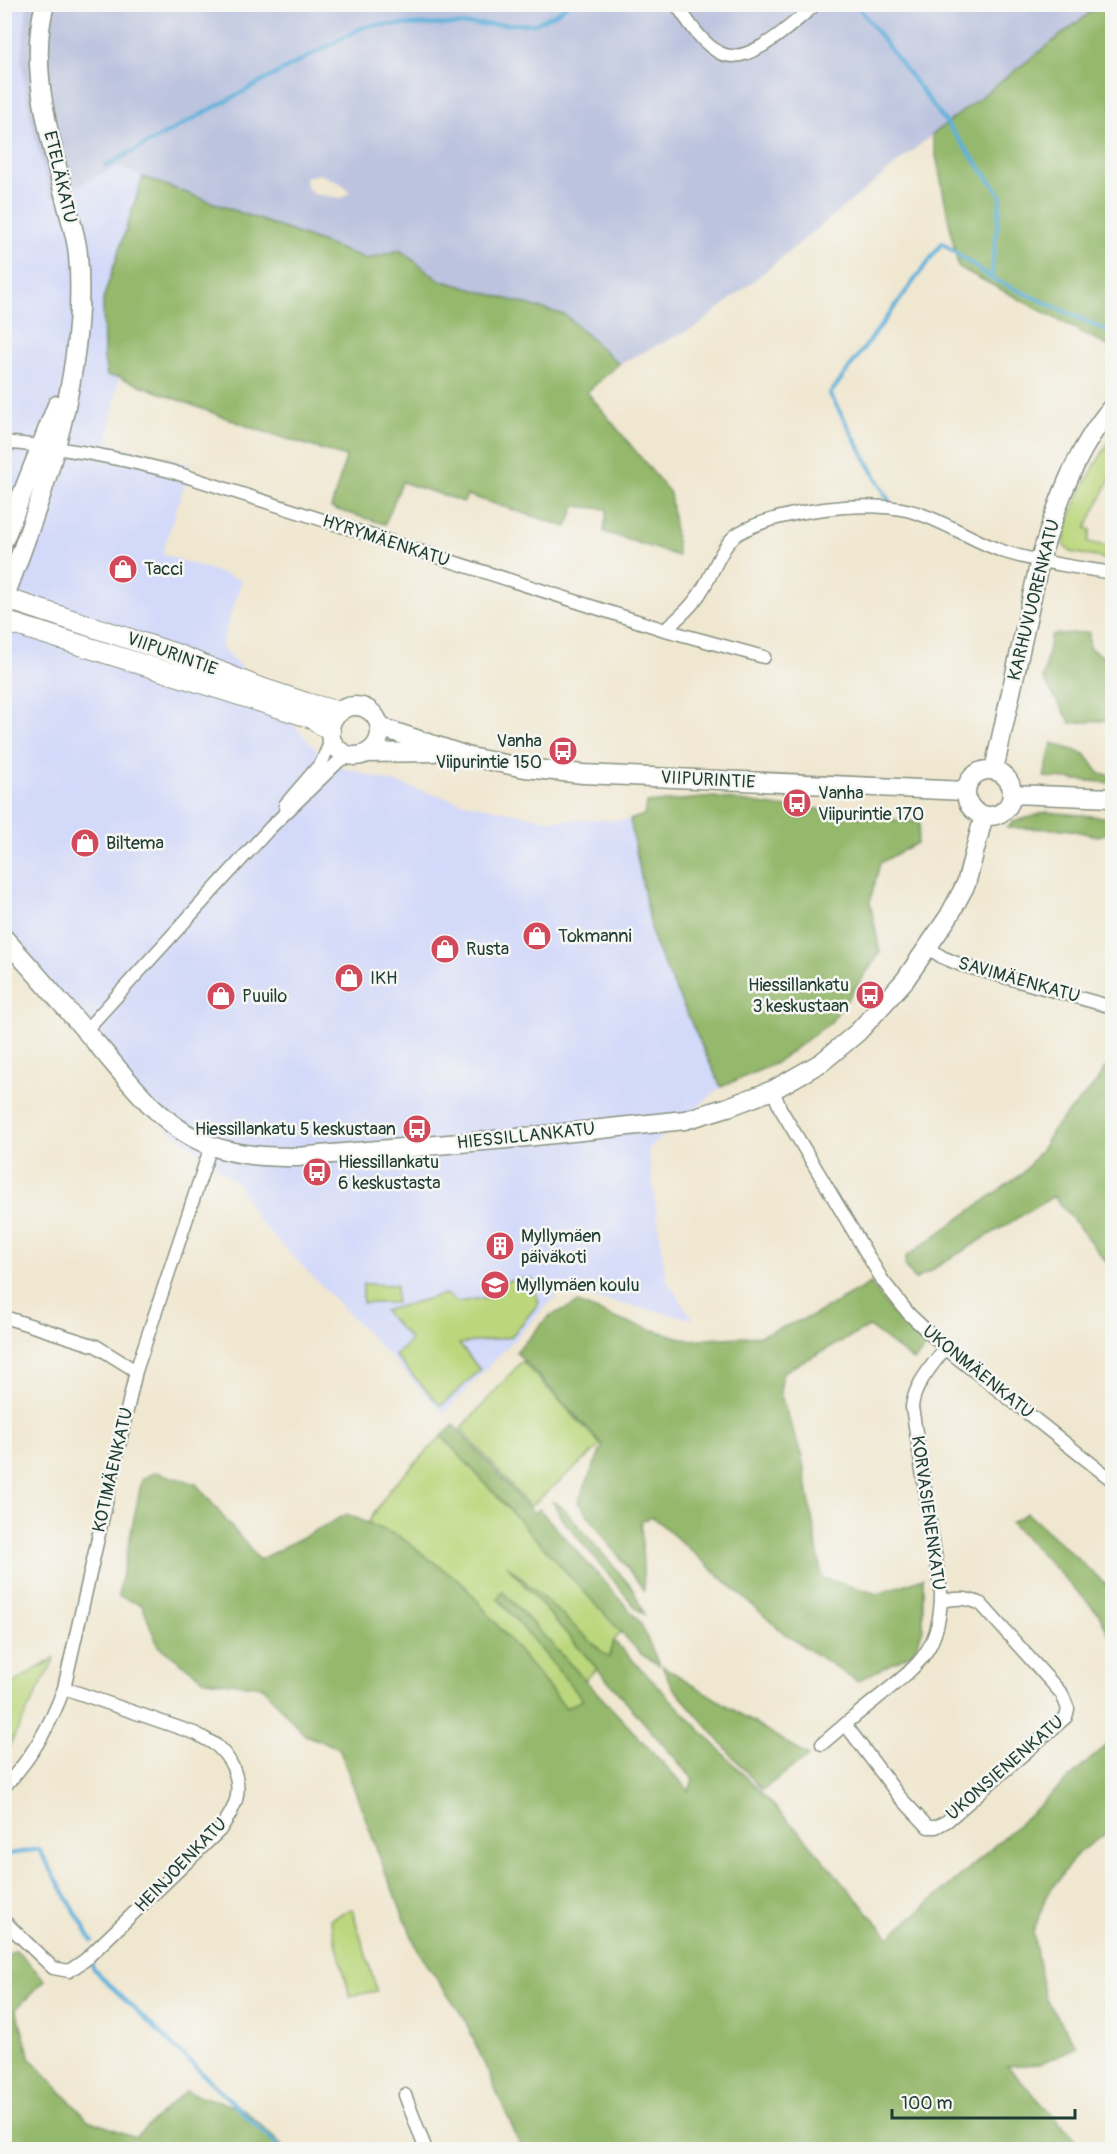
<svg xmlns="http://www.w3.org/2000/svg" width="1117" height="2154" viewBox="0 0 1117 2154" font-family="Pangolin,sans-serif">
<rect width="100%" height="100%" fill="#f6f6f2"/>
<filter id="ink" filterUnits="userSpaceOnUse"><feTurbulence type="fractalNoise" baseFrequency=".0167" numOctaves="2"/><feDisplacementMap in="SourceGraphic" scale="12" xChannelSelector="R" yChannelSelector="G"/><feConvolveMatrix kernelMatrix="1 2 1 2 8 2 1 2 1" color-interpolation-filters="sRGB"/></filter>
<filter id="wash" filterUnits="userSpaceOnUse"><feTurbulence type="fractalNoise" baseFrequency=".008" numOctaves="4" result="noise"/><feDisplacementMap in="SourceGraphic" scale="24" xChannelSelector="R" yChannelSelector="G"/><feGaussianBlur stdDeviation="1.35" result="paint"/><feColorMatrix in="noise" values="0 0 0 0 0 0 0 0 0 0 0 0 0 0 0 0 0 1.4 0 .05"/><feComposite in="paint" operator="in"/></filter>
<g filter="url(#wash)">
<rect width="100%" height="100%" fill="#f0e7d0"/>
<!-- built -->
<path fill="#d3d9f9" d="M4,5H27L21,61L30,118L50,197L119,166L143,177L103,299L104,359L107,376L119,377L107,443L191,465L162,554L242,580L221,646L330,764L465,803L549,820H630L654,943L721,1087L648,1149L666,1279L693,1319L561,1291L444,1413L258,1220L237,1183L153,1116L5,951Z"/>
<!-- industrial -->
<path fill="#bcc3de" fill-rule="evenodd" d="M27,5H1101L932,135L699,325L619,364L565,315L439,280L400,250L367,259L143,177L119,166L51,198L30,118L21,60ZM320,174L342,184L350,193L342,198L313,194L306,186L305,177Z"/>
<!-- green -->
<path fill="#bbd77d" stroke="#6d8a58" stroke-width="1.5" d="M1112,437V475L1086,528L1091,530L1088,542L1112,547V560L1071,552L1064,546C1066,511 1094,467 1112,437Z
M532,1278L539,1303L511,1337L459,1344L480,1370L441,1406L395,1356L411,1340L384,1311L445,1294L458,1302L489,1297L507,1281Z
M363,1284L396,1285V1303H363Z
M522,1361L601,1445L530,1507L461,1429Z
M442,1436L621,1632L614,1641L610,1659L512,1570L597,1669L585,1680L503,1592L498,1599L584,1700L566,1708L464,1585L400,1537L368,1523L390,1489Z
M55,1658L5,1754V1688Z
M352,1909L377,1991L350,1996L330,1919Z"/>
<!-- forest -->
<path fill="#94b86c" stroke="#5a7a50" stroke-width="1.5" d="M1101,4L1112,5V348L958,267L932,135Z
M143,177L367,259L400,250L439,280L565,315L619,364L587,392L670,493L678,556L604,532L607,509L575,506L567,527L467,495L464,502L402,482L385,524L331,508L346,457L255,429L119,377L107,376L104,359L103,299Z
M1089,632V648L1110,660L1112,664V720L1071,723L1043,679L1051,635Z
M1052,743L1085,754L1100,774L1112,775V783L1044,777Z
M714,797L780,807L819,809L852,816L920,822L917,843L880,863L870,902L880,953L831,1022L774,1064L721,1087L654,943L630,820L644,815L647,803Z
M1047,812L1112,818V832L1098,836L1065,829L1007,828L1013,822Z
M1105,1068L1112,1071V1269L1054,1196L915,1280L905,1265L906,1257L1023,1173L1043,1147L1054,1128L1096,1083Z
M871,1283L896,1318L927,1345L914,1361L869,1327L783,1372L780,1393L802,1457L822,1578L878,1594L923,1578V1629L913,1653L857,1681L786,1635L653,1517L641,1521L644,1590L578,1502L603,1445L516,1352L549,1316L578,1303L625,1322L689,1340L759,1336L812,1316Z
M454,1425L533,1513L539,1509L640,1622L659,1665L642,1655L442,1436Z
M155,1472L196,1484L259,1560L347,1514L400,1537L464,1585L566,1708L583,1700L498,1598L502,1591L689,1791L693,1779L507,1565L609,1658L614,1641L804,1837L889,1937L965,1872L1112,1740V1829L1078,1853L1046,1896L1033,1933L1045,1998L1077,2047L1039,2064L1007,2066L1084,2149H522L464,2018L418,1951L386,1874L339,1748L305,1735L263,1687L205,1680L158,1646L142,1605L118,1596L142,1479Z
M553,1502L561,1506L633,1589L644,1614L637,1609L561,1517Z
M1027,1513L1112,1590V1641L1099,1614L1011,1523Z
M662,1665L666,1668L808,1756L762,1790L671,1685Z
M16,1950L45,1980L16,2009L31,2059L88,2120L135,2137L185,2091L245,2110L285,2149H5V1957Z"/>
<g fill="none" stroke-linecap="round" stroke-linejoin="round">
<!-- stream -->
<path stroke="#5eb1da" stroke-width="4" d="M856,4L1001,195L991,278L1112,333
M106,166L361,28L373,25L535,24L557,13L568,4
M890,503L830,394L942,243L991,278
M4,1855L39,1849L92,1941
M93,1965V1969L282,2150"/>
</g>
</g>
<g filter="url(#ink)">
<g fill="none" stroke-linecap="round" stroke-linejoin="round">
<!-- street casing -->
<g stroke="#889282" stroke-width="15">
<path id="street" d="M676,4C688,21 701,43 720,53C749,68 795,21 816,4
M4,442C60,447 116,457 170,471L665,630L764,657
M665,630C678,618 693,606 702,590C713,574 722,543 739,533C778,510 874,498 917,513C948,523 975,542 1005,552C1040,563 1077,567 1112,573
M285,805L322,762L332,738
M929,948L942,957L961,965L1112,1007
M85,1031L270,828L340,760L352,756
M773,1090L780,1108L883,1281L909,1314L945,1348L1112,1480
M4,1317L96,1346L136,1371
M845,1724L899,1796L928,1827H936L947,1821L1066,1717L1068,1709L1062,1694L981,1604C966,1597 957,1598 941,1601
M822,1744C839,1729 857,1714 875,1700C917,1666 941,1651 941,1592L912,1407C914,1385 932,1366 945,1348
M4,1787C31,1759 51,1724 64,1688L136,1371L211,1146
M4,1921L53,1968L69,1971L85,1960L220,1830C224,1823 229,1817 232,1810C244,1788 235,1762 217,1746C212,1742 203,1738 197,1734L64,1688
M405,2095L426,2150"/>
</g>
<!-- secondary casing -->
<g stroke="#889282" stroke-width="21">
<path id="secondary" d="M4,540L57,405
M4,599C45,489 88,375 78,255C77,239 71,222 67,206C52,145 27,67 45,4
M330 731a25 25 0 1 1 50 0a25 25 0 1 1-50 0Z
M380,727L470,757L525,768L583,774L966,791
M367,753L434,752
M994,770L1040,560C1056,506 1075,451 1112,407
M966 793a23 23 0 1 1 46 0a23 23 0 1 1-46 0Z
M1013,794L1112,798
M4,938C36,973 66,1009 97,1044C130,1082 163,1129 212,1146C240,1156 268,1157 297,1157L507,1139L685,1120L728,1107L773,1090L822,1062L858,1032L905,980L949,916L966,884L984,815"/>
</g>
<!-- primary casing -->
<g stroke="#889282" stroke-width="22">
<path id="primary" d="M4,598L176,654L255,686L306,703L339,712
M4,621L312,718L330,731"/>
</g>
<!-- street -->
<use href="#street" stroke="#fff" stroke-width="12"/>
<!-- secondary -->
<use href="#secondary" stroke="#fff" stroke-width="18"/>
<!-- primary -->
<use href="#primary" stroke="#fff" stroke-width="20"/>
</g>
</g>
<!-- icons -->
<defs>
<g id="shop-disc" transform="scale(1.5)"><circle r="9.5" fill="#d1495b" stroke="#f6f6f2"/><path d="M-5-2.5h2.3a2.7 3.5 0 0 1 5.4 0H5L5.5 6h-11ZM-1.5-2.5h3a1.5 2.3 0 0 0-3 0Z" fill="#fff"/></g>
<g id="bus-disc" transform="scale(1.5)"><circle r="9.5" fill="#d1495b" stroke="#f6f6f2"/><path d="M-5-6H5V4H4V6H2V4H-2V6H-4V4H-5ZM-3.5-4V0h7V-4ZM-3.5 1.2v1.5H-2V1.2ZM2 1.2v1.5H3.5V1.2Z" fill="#fff"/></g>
<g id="building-disc" transform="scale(1.5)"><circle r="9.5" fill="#d1495b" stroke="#f6f6f2"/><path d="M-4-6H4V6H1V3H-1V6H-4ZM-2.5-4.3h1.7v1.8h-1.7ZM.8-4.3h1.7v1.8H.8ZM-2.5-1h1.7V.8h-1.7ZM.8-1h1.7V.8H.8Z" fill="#fff"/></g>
<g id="school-disc" transform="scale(1.5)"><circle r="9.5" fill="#d1495b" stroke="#f6f6f2"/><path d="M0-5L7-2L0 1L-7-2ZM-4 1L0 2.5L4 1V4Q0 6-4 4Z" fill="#fff"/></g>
</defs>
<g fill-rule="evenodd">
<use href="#shop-disc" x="123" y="569"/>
<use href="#bus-disc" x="563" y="751"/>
<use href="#bus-disc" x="797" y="803"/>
<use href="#shop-disc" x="85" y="843"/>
<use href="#shop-disc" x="537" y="936"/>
<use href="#shop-disc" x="445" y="949"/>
<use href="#shop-disc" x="349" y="978"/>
<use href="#bus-disc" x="870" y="995"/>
<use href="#shop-disc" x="221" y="996"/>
<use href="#bus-disc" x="417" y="1129"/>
<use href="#bus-disc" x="317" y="1172"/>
<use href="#building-disc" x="500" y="1246"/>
<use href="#school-disc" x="495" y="1285"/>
</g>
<g text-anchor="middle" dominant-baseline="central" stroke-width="5" stroke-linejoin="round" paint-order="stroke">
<!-- street labels -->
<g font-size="18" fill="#1f3d34" stroke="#f6f6f2">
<text transform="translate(60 177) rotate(77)">ETELÄKATU</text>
<text transform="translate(386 541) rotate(18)">HYRYMÄENKATU</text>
<text transform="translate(1034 600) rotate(-76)">KARHUVUORENKATU</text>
<text transform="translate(172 654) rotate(20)">VIIPURINTIE</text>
<text transform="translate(708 780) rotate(3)">VIIPURINTIE</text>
<text transform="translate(1019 980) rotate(16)">SAVIMÄENKATU</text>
<text transform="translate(526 1136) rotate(-6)">HIESSILLANKATU</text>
<text transform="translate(978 1372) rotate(39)">UKONMÄENKATU</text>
<text transform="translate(113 1470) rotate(-77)">KOTIMÄENKATU</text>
<text transform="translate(928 1513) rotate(82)">KORVASIENENKATU</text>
<text transform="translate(1005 1768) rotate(-41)">UKONSIENENKATU</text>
<text transform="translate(181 1865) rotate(-46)">HEINJOENKATU</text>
</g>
<!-- poi labels -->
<g font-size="18" fill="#1f3d34" stroke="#f6f6f2" text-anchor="start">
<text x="144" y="569">Tacci</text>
<text x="542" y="741" text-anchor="end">Vanha<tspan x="542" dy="21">Viipurintie 150</tspan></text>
<text x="818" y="793">Vanha<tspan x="818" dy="21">Viipurintie 170</tspan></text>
<text x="106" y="843">Biltema</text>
<text x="558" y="936">Tokmanni</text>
<text x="466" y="949">Rusta</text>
<text x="370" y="978">IKH</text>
<text x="849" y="985" text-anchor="end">Hiessillankatu<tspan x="849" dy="21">3 keskustaan</tspan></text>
<text x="242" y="996">Puuilo</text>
<text x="396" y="1129" text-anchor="end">Hiessillankatu 5 keskustaan</text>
<text x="338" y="1162">Hiessillankatu<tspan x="338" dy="21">6 keskustasta</tspan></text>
<text x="521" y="1236">Myllymäen<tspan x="521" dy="21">päiväkoti</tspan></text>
<text x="516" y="1285">Myllymäen koulu</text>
</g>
</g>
<!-- margin -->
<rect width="1117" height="2154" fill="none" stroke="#f6f6f2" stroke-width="24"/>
<!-- scale -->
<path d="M892 2109v9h183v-9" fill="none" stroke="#1f3d34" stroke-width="3"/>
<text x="901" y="2109" font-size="18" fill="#1f3d34" stroke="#f6f6f2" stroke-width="4.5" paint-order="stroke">100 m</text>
</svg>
